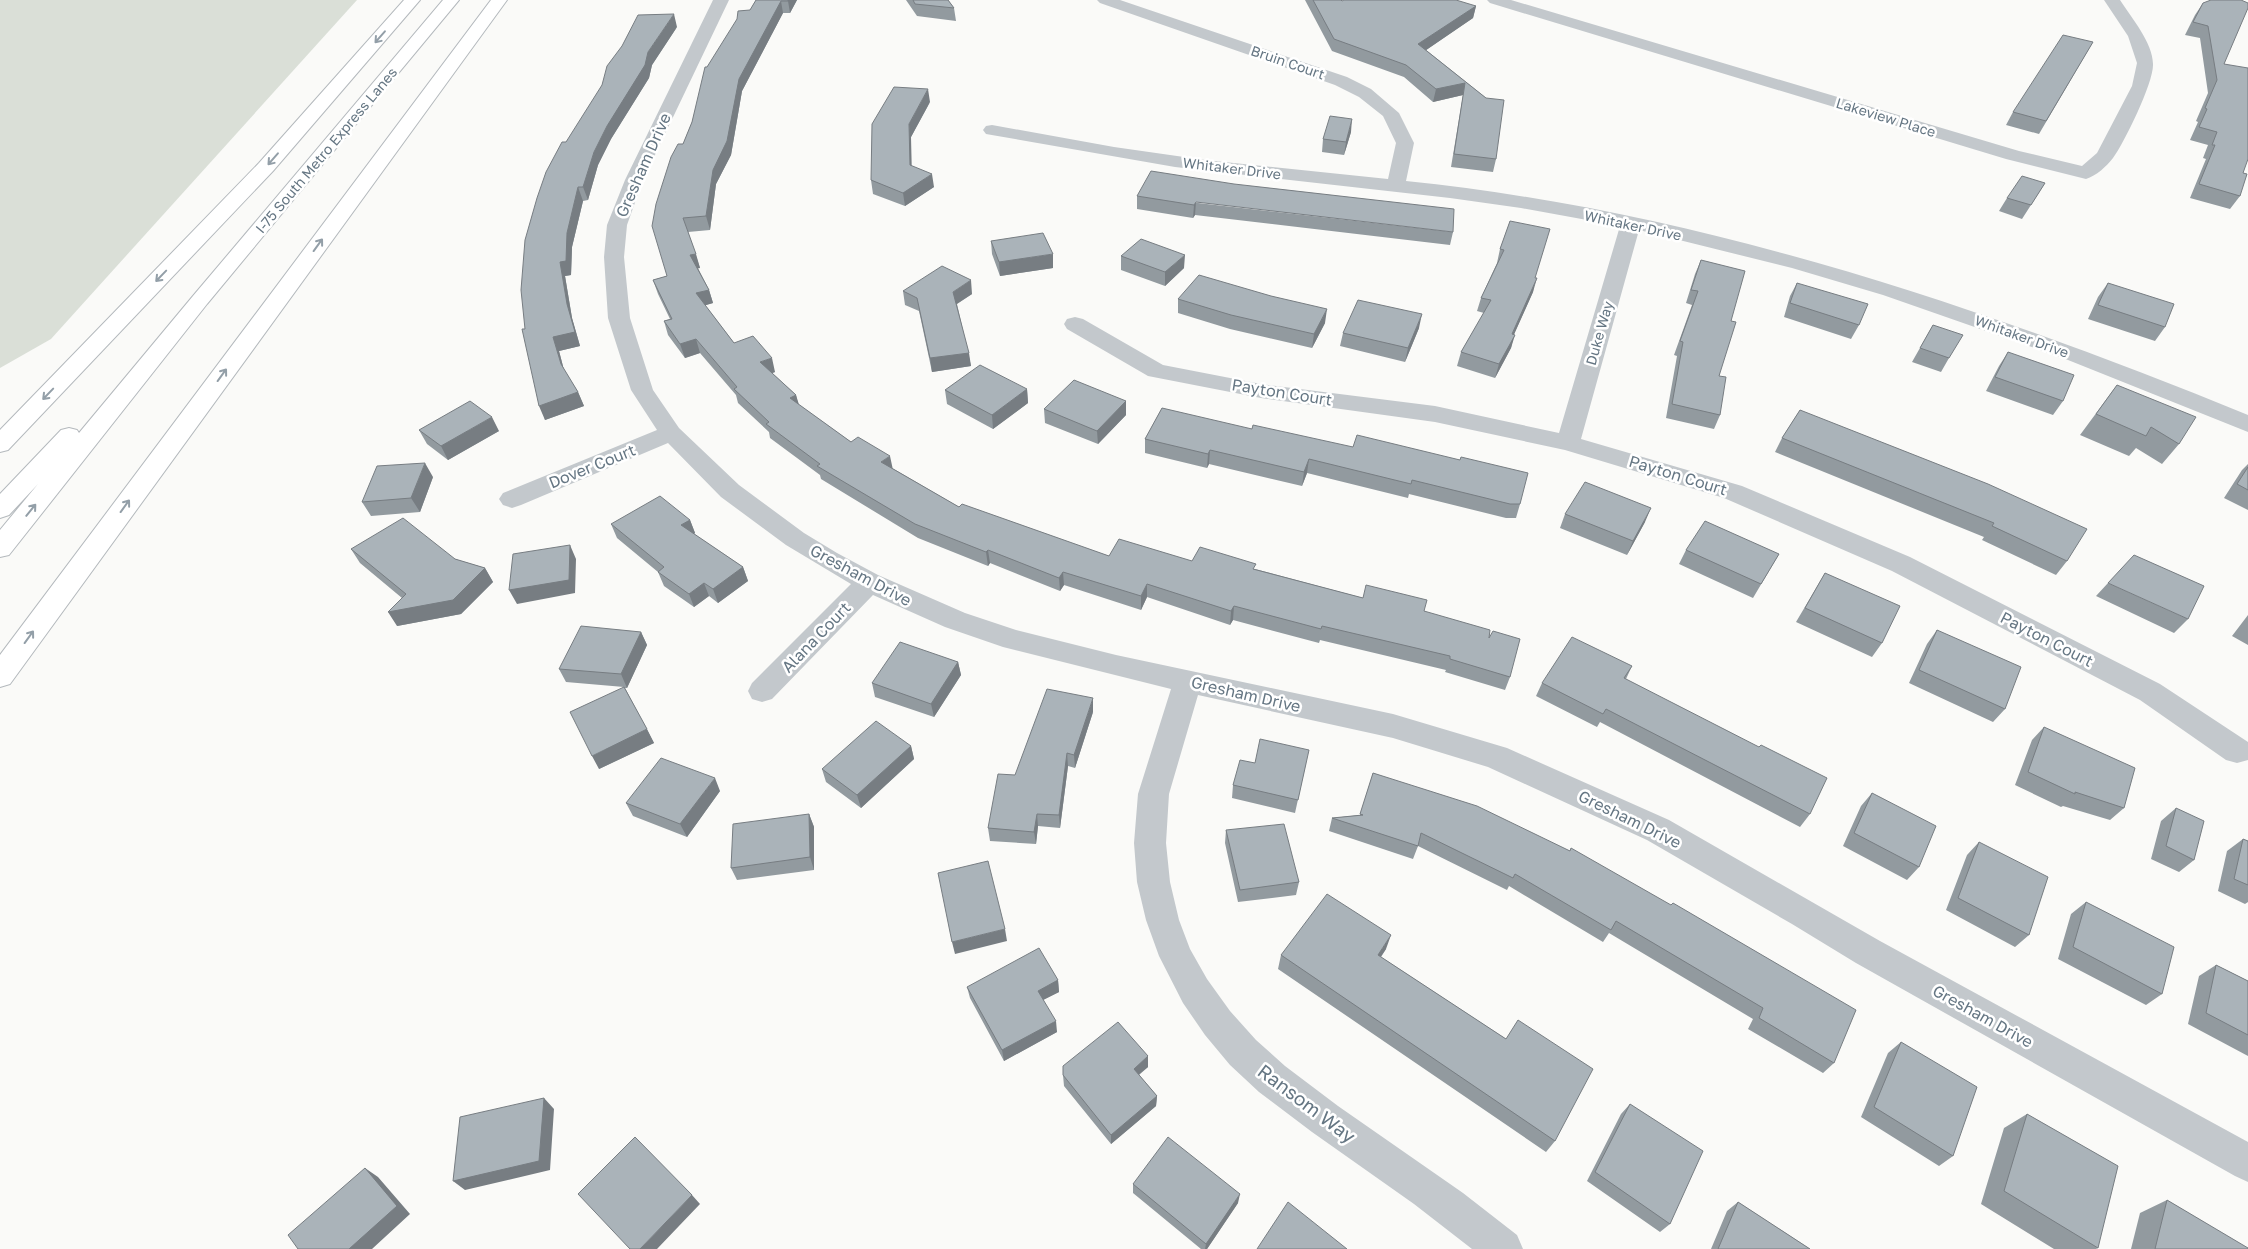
<svg xmlns="http://www.w3.org/2000/svg" width="2248" height="1249" viewBox="0 0 2248 1249" font-family="'Golos Text',sans-serif">
<rect width="100%" height="100%" fill="#fafaf8"/>
<!-- green -->
<path fill="#dadfd7" d="M0,0H357L51,339L0,368Z"/>
<g fill="none" stroke-linecap="round" stroke-linejoin="round">
<!-- highway casing -->
<g stroke="#b4b9bd" stroke-width="2">
<path id="highway" d="M404,0H420L273,171L8,450L0,452V430L259,163Z
M443,0H459L207,304L9,555L0,557V530L38,484L9,515L0,518V494L61,430L69,428L77,430L79,433L193,296Z
M491,0H507L10,684L0,687V655Z"/>
</g>
<!-- minor -->
<path fill="#c3c8cc" fill-rule="evenodd" d="M713,0H729L643,180L627,225L624,257L630,318L653,390L679,428L739,485L804,533L837,553L878,575L965,613L1016,630L1116,655L1393,714L1507,748L1669,820L1880,941L2248,1142V1182L2235,1176L1856,963L1792,924L1647,840L1488,767L1393,738L1198,695L1169,794L1166,843L1170,882L1179,920L1190,949L1207,979L1230,1011L1256,1040L1285,1066L1338,1106L1463,1193L1517,1235L1523,1249H1472L1414,1204L1312,1132L1259,1092L1230,1065L1205,1035L1183,1003L1159,956L1146,920L1137,882L1134,843L1138,794L1171,689L1003,647L945,627L873,595L772,699L762,702L752,699L748,691L752,683L851,584L786,545L721,497L668,443L521,505L512,508L503,505L499,499L503,493L657,430L631,390L608,318L604,257L607,225L625,180Z
M1097,0H1120L1347,77L1371,89L1399,113L1414,143L1406,181C1698,211 1978,305 2248,415V432L2063,358L1883,295L1792,268L1639,230L1581,439L1742,486L1910,557L2160,684L2248,742V760L2237,763L2226,760L2140,700L1892,571L1724,498L1565,450L1435,422L1261,398L1148,376L1067,329L1064,324L1067,319L1075,317L1083,319L1163,365L1261,384L1435,406L1559,433L1620,226L1521,208L1450,198L1175,167L986,134L983,130L986,126L992,125L1114,147L1205,160L1388,179L1396,143L1383,116L1359,97L1335,85L1100,3Z
M1487,0H1511L2019,151L2082,166L2097,153L2132,86L2137,63L2128,36L2104,0H2120C2131,17 2153,43 2153,64C2154,82 2124,143 2113,158C2107,166 2096,176 2086,179L2006,159L1490,3Z"/>
<!-- highway -->
<use href="#highway" fill="#fff" fill-rule="evenodd"/>
</g>
<!-- wall -->
<path fill="#929a9f" d="M756,0H797L790,13H783L742,91L731,155L716,184L710,230L688,232L700,268H698L709,290L713,303L705,305L734,343L775,372L772,373L796,395L798,404L851,442L892,468L959,507L1109,556L1192,561L1255,569L1363,598L1424,611L1489,638L1510,677L1505,690L1445,672L1446,670L1320,640L1319,643L1233,620L1230,625L1147,597L1141,610L1064,585L1060,591L990,563L988,566L918,538L821,479L820,475L770,438L769,432L738,403L736,395L700,353L685,358L668,335L664,321L670,319L658,294L653,280L667,276L683,144L692,122L707,67L750,10Z
M906,0H948L954,8L956,21L917,16Z
M1305,0H1341L1342,1L1476,6L1473,18L1426,50L1486,98L1496,159L1493,172L1451,167L1463,95L1433,102L1404,77L1332,51Z
M2203,3L2224,64L2243,173L2240,196L2230,209L2190,198L2206,159L2203,158L2208,145L2190,140L2198,122L2196,121L2208,93L2200,38L2185,35L2195,15Z
M677,27L652,65L649,78L611,139L598,165L588,200L583,201L572,247L571,275L565,276L572,318L580,346L559,351L564,370L578,392L584,406L545,420L525,329L566,142Z
M2093,42L2039,134L2006,125L2013,112Z
M930,102L911,137V166L934,187L905,206L873,194L871,180Z
M1351,132L1344,155L1322,152L1323,139Z
M2045,183L2022,219L1999,211L2007,198Z
M1137,196L1453,232L1450,245L1195,215L1193,218L1137,209Z
M1510,221L1535,278L1533,292L1514,334L1511,348L1495,378L1457,366L1461,352L1484,313L1477,311L1481,298L1497,263L1500,249Z
M991,241L1053,268L1000,276L992,254Z
M1121,256L1184,268L1165,286L1121,270Z
M1701,260L1731,321L1719,376L1720,415L1714,429L1666,418L1677,356L1674,355L1692,305L1686,303L1695,274Z
M1797,283L1859,325L1851,339L1784,317L1790,296Z
M2108,283L2165,327L2155,341L2088,319L2098,297Z
M903,291L972,294L957,304L971,366L932,372L919,311L905,305Z
M1178,299L1325,323L1312,348L1230,329L1178,313Z
M1933,325L1949,358L1941,372L1912,362Z
M1419,328L1405,362L1340,346L1343,333Z
M2008,352L2063,401L2053,415L1986,391L1999,366Z
M2117,385L2179,444L2162,464L2136,448L2129,456L2080,435Z
M1027,389L1028,403L993,429L947,404L945,390Z
M1126,401V415L1098,444L1045,423L1044,409Z
M1162,408L1520,504L1516,518H1506L1409,494L1408,498L1307,473L1302,486L1209,464L1207,468L1145,453V439Z
M1800,410L2067,561L2056,575L1982,540L1984,537L1775,452L1782,438Z
M419,430L499,431L448,460L427,444Z
M2248,464V510L2224,498L2242,470Z
M433,477L420,512L371,516L362,502Z
M1565,514L1645,522L1627,555L1560,528Z
M690,520L695,533L694,534L743,567L748,581L718,603L709,596L694,607L664,586L658,572L617,538L611,524Z
M351,549L455,559L485,568L493,582L461,614L397,626L402,598L360,563Z
M1686,550L1779,554L1753,598L1679,564Z
M1825,573L1882,643L1872,657L1796,622Z
M2108,583L2188,619L2174,633L2096,596Z
M2248,615V645L2232,636Z
M1937,630L2005,709L1993,722L1909,683L1927,644Z
M641,632L647,645L627,688H625L654,743L599,769L624,687L566,682L559,669Z
M958,662L961,675L934,717L875,697L872,683Z
M1632,666L1626,679L1810,814L1800,827L1600,722L1597,727L1536,696L1542,683Z
M1093,712L1075,768L1068,766L1060,828L1038,826L1036,844L990,841L988,828L1015,775Z
M2044,727L2124,808L2110,820L2063,806L2061,807L2015,785L2032,740Z
M911,746L914,759L861,808L826,782L822,769Z
M1255,763H1306L1295,813L1232,798L1233,785Z
M1373,773L1570,851L1834,1063L1823,1073L1748,1029L1753,1019L1609,933L1603,942L1509,886L1507,890L1418,846L1413,859L1329,831L1332,818L1360,815Z
M720,791L687,837L633,816L626,803Z
M1872,793L1919,867L1907,880L1843,846L1861,806Z
M2176,808L2194,860L2179,872L2151,859L2161,821Z
M809,814L814,827V870L737,880L731,868Z
M1226,830L1299,882L1296,895L1238,902L1225,843Z
M2243,839L2248,841V902L2245,904L2218,891L2227,851Z
M1979,842L2029,935L2015,947L1946,910L1967,855Z
M2086,902L2162,994L2146,1005L2058,959L2071,914Z
M1386,949L1381,957L1506,1039L1555,1141L1546,1152L1278,969L1281,955Z
M2216,965L2248,981V1056L2188,1024L2199,976Z
M1058,980L1059,992L1043,1000L1057,1032L1004,1061L970,998L967,987Z
M1901,1042L1953,1156L1939,1166L1861,1117L1888,1053Z
M1148,1056V1067L1139,1075L1157,1096L1156,1106L1111,1144L1064,1086L1063,1075Z
M1630,1104L1670,1224L1660,1232L1587,1181L1621,1114Z
M2027,1114L2098,1248L2096,1249H2054L1981,1204L2004,1128Z
M1133,1184L1238,1203L1207,1249H1201L1133,1193Z
M2167,1200L2248,1249H2131L2140,1213Z
M1738,1202L1810,1249H1711L1727,1211Z"/>
<!-- shaded-wall -->
<path fill="#777d82" d="M788,0H797L790,13L788,1Z
M781,1L783,13L742,91L731,155L716,184L710,230L706,216L713,170L739,79Z
M1476,6L1473,18L1416,57L1418,44Z
M674,14L677,27L652,65L649,78L611,139L598,165L588,200L583,187L594,152L607,126L648,52Z
M1465,83L1463,95L1433,102L1436,89Z
M928,89L930,102L911,137L912,178L910,165L909,124Z
M1352,119L1351,132L1344,155L1346,142Z
M932,174L934,187L905,206L903,193Z
M578,187L583,201L572,247L571,275L565,276L572,318L580,346L559,351L566,378L561,364L553,337L567,304L560,262Z
M1196,202L1195,215L1193,218L1194,205Z
M696,254L700,268L695,269L690,255Z
M1053,254V268L1000,276L999,262Z
M1185,255L1184,268L1165,286V272Z
M1537,278L1533,292L1512,339L1515,335L1511,348L1495,378L1499,364Z
M971,280L972,294L955,305L953,292Z
M709,290L713,303L700,307L696,293Z
M1327,309L1325,323L1312,348L1314,334Z
M1422,314L1419,328L1405,362L1408,348Z
M696,339L700,353L685,358L680,344Z
M969,353L971,366L932,372L930,358Z
M772,358L775,372L764,376L760,362Z
M1027,389L1028,403L993,429L992,415Z
M578,392L584,406L545,420L539,406Z
M796,395L800,408L790,398Z
M1126,401V415L1098,444L1097,431Z
M492,417L499,431L448,460L441,446Z
M1210,450L1209,464L1207,468L1208,454Z
M890,456L893,470L881,462Z
M1309,459L1307,473L1302,486L1304,472Z
M425,463L433,477L420,512L411,498Z
M1651,508L1645,522L1627,555L1633,541Z
M690,520L695,533L686,539L681,525Z
M570,545L576,559L575,593L517,604L509,590Z
M988,550L990,563L988,566L986,552Z
M743,567L748,581L718,603L713,589Z
M485,568L493,582L461,614L397,626L388,612Z
M1063,572L1064,585L1060,591L1059,578Z
M704,583L709,596L694,607L689,594Z
M1147,584V597L1141,610V596Z
M1234,606L1233,620L1230,625L1231,611Z
M641,632L647,645L627,688L621,674Z
M958,662L961,675L934,717L931,704Z
M1093,698V712L1075,768L1074,755Z
M647,729L654,743L599,769L592,756Z
M911,746L914,759L861,808L857,795Z
M1067,753L1068,766L1060,828L1059,815Z
M715,778L720,791L687,837L680,824Z
M809,814L814,827V870L810,857Z
M1037,814L1038,826L1036,844L1034,832Z
M1005,929L1007,941L955,954L952,942Z
M1391,935L1386,949L1373,968L1378,955Z
M1058,980L1059,992L1039,1002L1038,991Z
M1056,1021L1057,1032L1004,1061L1002,1050Z
M1148,1056V1067L1133,1079L1134,1069Z
M1157,1096L1156,1106L1111,1144V1135Z
M544,1098L554,1109L550,1170L465,1190L453,1181Z
M365,1168L378,1177L410,1214L372,1249H349Z
M1240,1194L1238,1203L1207,1249H1205L1206,1244Z
M692,1195L700,1204L657,1249H640Z"/>
<!-- building -->
<path fill="#aab3b9" stroke="#777d82" d="M756,0H788V1H781L739,79L727,141L713,170L706,216L683,218L696,254L690,255L709,290L696,293L734,343L753,336L772,358L760,362L796,395L790,398L851,442L858,437L890,456L881,462L959,507L962,504L1109,556L1119,539L1192,561L1200,547L1256,564L1253,569L1363,598L1366,585L1427,600L1424,611L1490,630L1489,638L1493,631L1520,639L1510,677L1450,659V656L1322,626L1321,629L1234,606L1231,611L1147,584L1141,596L1063,572L1059,578L988,550L986,552L915,524L817,466L820,464L766,424L769,422L734,389L737,387L696,339L680,344L664,321L672,319L653,280L667,276L652,226L656,204L671,157L678,144H683L692,122L705,67H707L737,19L738,11L750,10Z
M913,0H948L954,8L915,4Z
M1313,0H1341L1342,1L1344,0H1456L1476,6L1418,44L1486,98L1504,100L1496,159L1454,154L1465,83L1436,89L1406,65L1334,39Z
M2211,0H2241L2248,3V8L2224,64L2248,68V159L2243,173L2247,174L2240,196L2199,184L2215,145H2212L2217,132L2199,127L2207,109L2205,108L2217,80L2208,26L2193,22L2203,3Z
M674,14L648,52L645,65L607,126L594,152L583,187H578L567,233L566,261L560,262L567,304L575,332L553,337L561,364L578,392L539,406L522,329H525L521,290L525,240L537,198L546,172L562,142H566L602,85L607,66L622,46L638,15Z
M2063,35L2093,42L2046,121L2013,112Z
M894,87L928,89L909,124L910,165L932,174L903,193L871,180L872,124Z
M1330,116L1352,119L1346,142L1323,139Z
M1151,171L1234,184L1454,209L1453,232L1196,202L1194,205L1137,196Z
M2022,176L2045,183L2031,205L2007,198Z
M1510,221L1550,229L1535,278H1537L1512,334L1515,335L1499,364L1461,352L1491,300L1481,298L1504,250L1500,249Z
M1043,233L1053,254L999,262L991,241Z
M1141,239L1185,255L1165,272L1121,256Z
M1701,260L1745,271L1731,321L1736,322L1719,376L1726,377L1720,415L1672,404L1683,342L1680,341L1698,291L1691,290Z
M942,266L971,280L953,292L969,353L930,358L917,298L903,291Z
M1199,275L1271,296L1327,309L1314,334L1231,315L1178,299Z
M1797,283L1868,304L1859,325L1790,303Z
M2108,283L2174,304L2165,327L2098,305Z
M1358,300L1422,314L1408,348L1343,333Z
M1933,325L1963,335L1949,358L1920,348Z
M2008,352L2074,375L2063,401L1995,377Z
M980,365L1027,389L992,415L945,390Z
M1074,380L1126,401L1097,431L1044,409Z
M2117,385L2196,417L2179,444L2151,427L2146,436L2096,414Z
M470,401L492,417L441,446L419,430Z
M1162,408L1252,429L1253,425L1353,447L1357,435L1460,460L1461,457L1528,473L1520,504H1510L1412,480L1411,484L1309,459L1304,472L1210,450L1208,454L1145,439Z
M1800,410L1988,484L2087,529L2067,561L1992,526L1994,523L1782,438Z
M425,463L411,498L362,502L377,466Z
M2248,467V490L2237,484Z
M1585,482L1651,508L1633,541L1565,514Z
M660,496L690,520L681,525L743,567L713,589L704,583L689,594L658,572L664,567L611,524Z
M403,518L455,559L485,568L453,600L388,612L406,594L351,549Z
M1705,521L1779,554L1761,584L1686,550Z
M570,545L569,580L509,590L513,554Z
M2134,555L2204,586L2188,619L2108,583Z
M1825,573L1900,606L1882,643L1805,608Z
M581,626L641,632L621,674L559,669Z
M1937,630L2021,667L2005,709L1919,670Z
M1572,637L1632,666L1624,678L1759,747L1761,745L1827,778L1810,814L1606,709L1603,714L1542,683Z
M900,642L958,662L931,704L872,683Z
M624,687L647,729L592,756L570,712Z
M1047,689L1093,698L1074,755L1067,753L1059,815L1037,814L1034,832L988,828L998,774L1015,775Z
M876,721L911,746L857,795L822,769Z
M2044,727L2135,768L2124,808L2075,792V794L2028,772Z
M1260,739L1309,750L1298,800L1233,785L1240,760L1255,763Z
M661,758L715,778L680,824L626,803Z
M1373,773L1477,806L1570,851L1571,848L1671,905L1673,903L1856,1010L1834,1063L1759,1018L1763,1008L1616,921L1611,930L1515,874L1513,878L1421,833L1418,846L1332,818L1363,815L1360,814Z
M1872,793L1936,826L1919,867L1854,833Z
M2176,808L2204,821L2194,860L2166,846Z
M809,814L810,857L731,868L733,824Z
M1284,824L1299,882L1240,890L1226,830Z
M2243,839L2248,841V885L2234,879Z
M1979,842L2048,877L2029,935L1958,898Z
M988,861L1005,929L952,942L938,873Z
M1327,894L1391,935L1378,955L1506,1039L1518,1020L1593,1069L1555,1141L1281,955Z
M2086,902L2174,947L2162,994L2073,947Z
M1039,948L1058,980L1038,991L1056,1021L1002,1050L967,987Z
M2216,965L2248,981V1035L2206,1013Z
M1118,1022L1148,1056L1134,1069L1157,1096L1111,1135L1063,1075V1066Z
M1901,1042L1977,1087L1953,1156L1874,1107Z
M544,1098L539,1161L453,1181L460,1117Z
M1630,1104L1703,1151L1670,1224L1595,1172Z
M2027,1114L2118,1166L2098,1248L2004,1191Z
M635,1137L692,1195L640,1249H630L578,1194Z
M1168,1137L1240,1194L1206,1244L1133,1184Z
M365,1168L397,1206L349,1249H298L288,1235Z
M2167,1200L2248,1248V1249H2155Z
M1288,1202L1347,1249H1257Z
M1738,1202L1810,1249H1718Z"/>
<!-- one-way arrows -->
<defs><path id="oneway-shaft" d="M-6 0H5M1.5-3L5.5 0L1.5 3" fill="none" stroke-width="1.6" stroke-linecap="round" stroke-linejoin="round" transform="scale(1.25)"/></defs>
<g stroke="#939fa8">
<use href="#oneway-shaft" transform="translate(380 37) rotate(131)"/>
<use href="#oneway-shaft" transform="translate(273 159) rotate(131)"/>
<use href="#oneway-shaft" transform="translate(318 245) rotate(-54)"/>
<use href="#oneway-shaft" transform="translate(161 276) rotate(134)"/>
<use href="#oneway-shaft" transform="translate(222 375) rotate(-54)"/>
<use href="#oneway-shaft" transform="translate(48 394) rotate(134)"/>
<use href="#oneway-shaft" transform="translate(125 506) rotate(-54)"/>
<use href="#oneway-shaft" transform="translate(31 510) rotate(-51)"/>
<use href="#oneway-shaft" transform="translate(29 637) rotate(-54)"/>
</g>
<g text-anchor="middle" dominant-baseline="central" stroke-width="5" stroke-linejoin="round" paint-order="stroke">
<!-- far-street labels -->
<g font-size="14" fill="#657683" stroke="#fff">
<text transform="translate(1288 62) rotate(19)">Bruin Court</text>
<text transform="translate(1886 117) rotate(17)">Lakeview Place</text>
<text transform="translate(326 150) rotate(-50)">I-75 South Metro Express Lanes</text>
<text transform="translate(1232 168) rotate(7)">Whitaker Drive</text>
<text transform="translate(1633 225) rotate(12)">Whitaker Drive</text>
<text transform="translate(1599 333) rotate(-74)">Duke Way</text>
<text transform="translate(2022 336) rotate(20)">Whitaker Drive</text>
</g>
<!-- street labels -->
<g font-size="16" fill="#657683" stroke="#fff">
<text transform="translate(643 165) rotate(-66)">Gresham Drive</text>
<text transform="translate(1282 392) rotate(9)">Payton Court</text>
<text transform="translate(592 466) rotate(-22)">Dover Court</text>
<text transform="translate(1678 475) rotate(17)">Payton Court</text>
<text transform="translate(861 575) rotate(28)">Gresham Drive</text>
<text transform="translate(816 637) rotate(-46)">Alana Court</text>
<text transform="translate(2047 639) rotate(27)">Payton Court</text>
<text transform="translate(1246 694) rotate(13)">Gresham Drive</text>
<text transform="translate(1630 819) rotate(26)">Gresham Drive</text>
<text transform="translate(1983 1016) rotate(29)">Gresham Drive</text>
</g>
<!-- near-street labels -->
<g font-size="19" fill="#657683" stroke="#fff">
<text transform="translate(1307 1103) rotate(37)">Ransom Way</text>
</g>
</g>
</svg>
